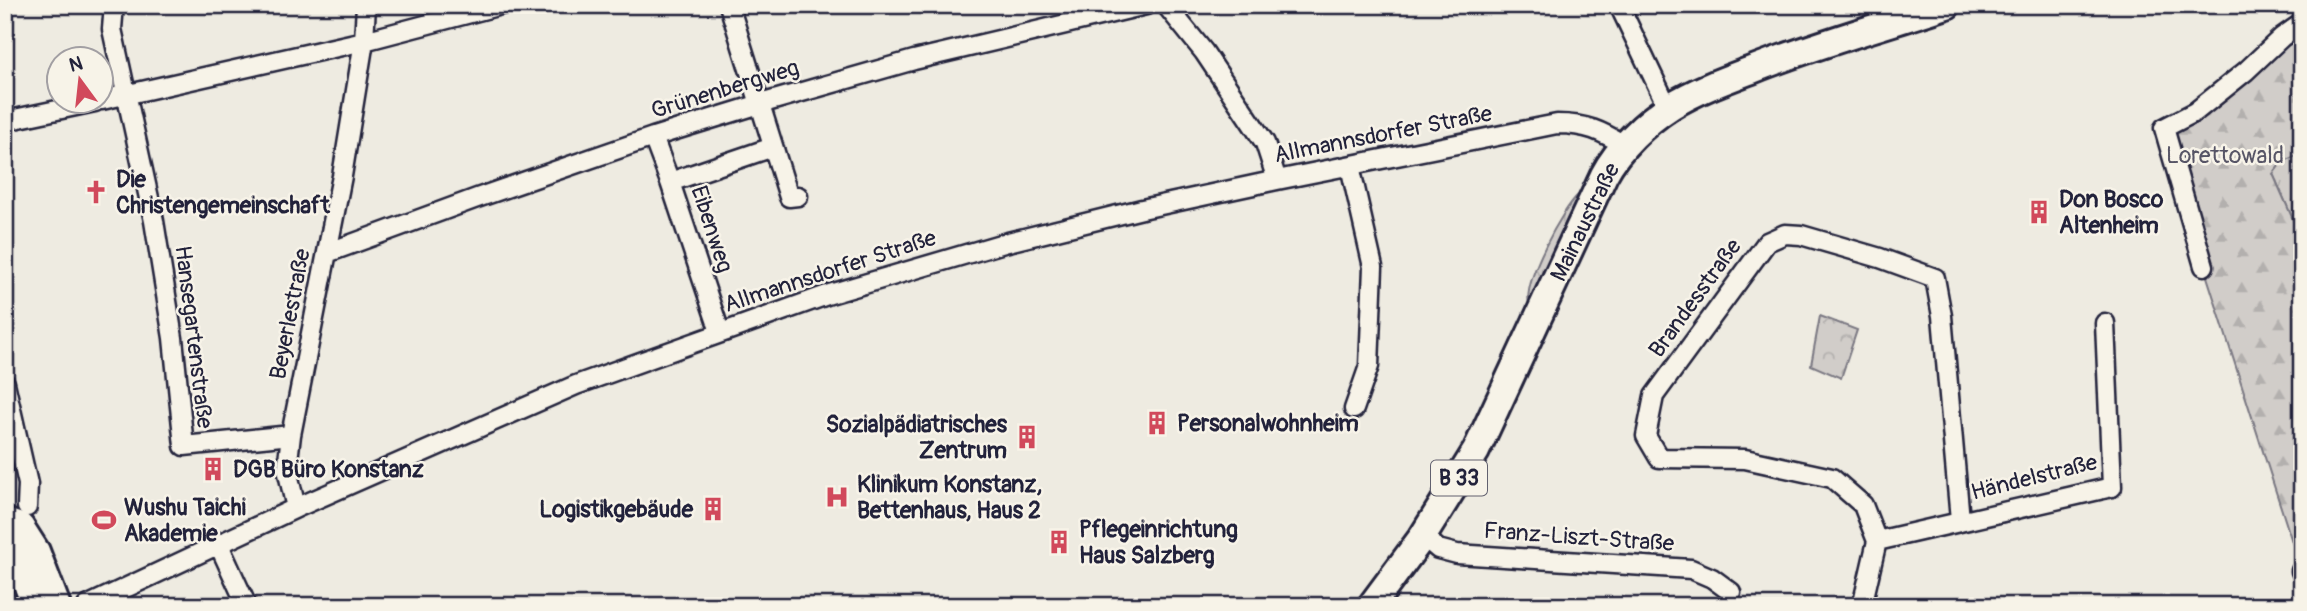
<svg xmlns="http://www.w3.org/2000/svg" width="2307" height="611" viewBox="0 0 2307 611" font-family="Pangolin,sans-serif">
<defs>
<pattern id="grass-tufts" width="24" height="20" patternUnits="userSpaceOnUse" patternTransform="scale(1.75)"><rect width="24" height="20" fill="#d1cdc9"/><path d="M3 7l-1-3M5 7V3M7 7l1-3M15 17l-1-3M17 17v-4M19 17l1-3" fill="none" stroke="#b3b0ae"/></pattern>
<pattern id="forest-firs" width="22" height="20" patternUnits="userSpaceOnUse" patternTransform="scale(1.75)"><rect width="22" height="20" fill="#d1cdc9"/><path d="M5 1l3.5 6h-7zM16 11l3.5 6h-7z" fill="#b3b0ae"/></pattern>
<pattern id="park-crowns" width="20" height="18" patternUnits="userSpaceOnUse" patternTransform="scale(1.75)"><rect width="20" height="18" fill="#d1cdc9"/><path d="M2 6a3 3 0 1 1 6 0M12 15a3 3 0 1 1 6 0" fill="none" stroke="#b3b0ae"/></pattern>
</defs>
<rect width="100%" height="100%" fill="#eeebe1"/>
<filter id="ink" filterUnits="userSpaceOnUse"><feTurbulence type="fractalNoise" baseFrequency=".0143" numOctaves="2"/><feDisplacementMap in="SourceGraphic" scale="14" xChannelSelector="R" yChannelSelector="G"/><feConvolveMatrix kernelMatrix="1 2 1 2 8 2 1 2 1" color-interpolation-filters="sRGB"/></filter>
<g filter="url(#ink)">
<!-- grass -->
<path fill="url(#grass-tufts)" stroke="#7a7882" stroke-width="2" d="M2302,153V240L2273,174L2282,162Z
M1579,194L1529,304C1523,282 1562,209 1579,194Z"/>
<!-- forest -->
<path fill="url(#forest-firs)" stroke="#7a7882" stroke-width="2" d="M2302,23V153L2282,162L2273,174L2302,240V573L2194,236L2164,128Z"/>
<!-- park -->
<path fill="url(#park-crowns)" stroke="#7a7882" stroke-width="2" d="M1820,316L1857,330L1841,378L1811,365Z"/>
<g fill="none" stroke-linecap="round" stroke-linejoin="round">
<!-- minor casing -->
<g stroke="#22223b" stroke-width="23">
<path id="minor" d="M114,5L112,29L154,221L173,338L184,446L291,435
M729,5L789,197L798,196
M1166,5L1204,52L1265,143L1277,180
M1619,5L1668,108
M1880,5L1887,24
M102,100L364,41L501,5
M5,121L95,102
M653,137L670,182L773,147
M1350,166L1373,267L1369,366L1354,409
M670,182L720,332
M327,253L477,198L653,137L760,104L914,60L1146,5
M2204,266L2164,128L2195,112L2246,71L2282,37L2302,23
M5,383L28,484L27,507
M296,508L287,469L291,435L342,176L364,41L366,5
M1423,536L1438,549L1457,554L1691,569L1712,578L1731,592
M1877,541L1863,505L1832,478L1745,459L1659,458L1646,436L1654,396L1767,242L1785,234L1801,235L1880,258L1935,278L1942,316L1960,520
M1877,541L2112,487L2105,323
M219,545L247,606
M2301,571L2302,573
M87,606L296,508L576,385L830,294L1004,243L1142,209L1277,180L1557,124C1587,124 1601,131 1626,146
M1862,606L1877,541"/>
</g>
<!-- secondary casing -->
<g stroke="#22223b" stroke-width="30">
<path id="secondary" d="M5,521L21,526L37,551L58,606
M5,522L10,546L35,606"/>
</g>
<!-- primary casing -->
<g stroke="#22223b" stroke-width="32">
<path id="primary" d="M1371,606L1423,536L1476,451L1604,175C1618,148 1646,122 1671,106C1697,90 1725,80 1754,69C1817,44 1882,26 1947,5"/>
</g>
<!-- minor -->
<use href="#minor" stroke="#f7f3e8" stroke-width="18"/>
<!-- secondary -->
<use href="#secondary" stroke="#f7f3e8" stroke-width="24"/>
<!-- primary -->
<use href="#primary" stroke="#f7f3e8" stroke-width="26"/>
</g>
</g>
<!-- icons -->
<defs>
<g id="church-bare" transform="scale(1.89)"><path d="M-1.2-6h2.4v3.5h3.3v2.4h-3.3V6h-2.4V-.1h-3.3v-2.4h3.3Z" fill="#d1495b" stroke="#f7f3e8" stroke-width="2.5" paint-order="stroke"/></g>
<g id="building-bare" transform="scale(1.89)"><path d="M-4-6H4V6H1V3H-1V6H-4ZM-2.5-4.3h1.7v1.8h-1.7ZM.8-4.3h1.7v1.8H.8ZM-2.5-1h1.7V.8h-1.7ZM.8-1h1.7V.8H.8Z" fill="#d1495b" stroke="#f7f3e8" stroke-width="2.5" paint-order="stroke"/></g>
<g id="hospital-bare" transform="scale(1.89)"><path d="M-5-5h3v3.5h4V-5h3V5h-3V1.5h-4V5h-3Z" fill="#d1495b" stroke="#f7f3e8" stroke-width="2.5" paint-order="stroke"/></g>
<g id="stadium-bare" transform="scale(1.89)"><path d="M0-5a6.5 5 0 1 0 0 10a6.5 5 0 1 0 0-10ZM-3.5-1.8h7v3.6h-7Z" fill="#d1495b" stroke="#f7f3e8" stroke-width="2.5" paint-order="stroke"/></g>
</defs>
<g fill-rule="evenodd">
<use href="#church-bare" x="96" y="192"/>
<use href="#building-bare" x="2039" y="212"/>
<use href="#building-bare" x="1157" y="423"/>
<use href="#building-bare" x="1027" y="437"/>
<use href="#building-bare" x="213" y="469"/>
<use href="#hospital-bare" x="837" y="497"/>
<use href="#building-bare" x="713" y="509"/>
<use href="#stadium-bare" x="104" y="520"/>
<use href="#building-bare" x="1059" y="542"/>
</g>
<g text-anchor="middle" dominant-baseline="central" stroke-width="5" stroke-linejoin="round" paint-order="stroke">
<!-- shield labels -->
<rect fill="#f7f3e8" stroke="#62616f" stroke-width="2" x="1431" y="460.5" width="56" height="35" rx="5"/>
<g font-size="21" font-weight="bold" fill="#22223b">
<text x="1459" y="478">B 33</text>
</g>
<!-- street labels -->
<g font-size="23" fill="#22223b" stroke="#f7f3e8">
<text transform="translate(725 89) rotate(-17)">Grünenbergweg</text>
<text transform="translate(1383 134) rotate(-11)">Allmannsdorfer Straße</text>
<text transform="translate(1585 222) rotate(-64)">Mainaustraße</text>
<text transform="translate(712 229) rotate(72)">Eibenweg</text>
<text transform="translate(830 271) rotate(-18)">Allmannsdorfer Straße</text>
<text transform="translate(1695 298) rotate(-54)">Brandesstraße</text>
<text transform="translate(290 314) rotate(-79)">Beyerlestraße</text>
<text transform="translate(194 337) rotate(83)">Hansegartenstraße</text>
<text transform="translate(2034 477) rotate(-14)">Händelstraße</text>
<text transform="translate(1579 537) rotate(4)">Franz-Liszt-Straße</text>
</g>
<!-- park labels -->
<g font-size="23" fill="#575566" stroke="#f7f3e8">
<text x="2225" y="155">Lorettowald</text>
</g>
<!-- poi labels -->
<g font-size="23" font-weight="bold" fill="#22223b" stroke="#f7f3e8" text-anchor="start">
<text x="116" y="179">Die<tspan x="116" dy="26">Christengemeinschaft</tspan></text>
<text x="2059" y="199">Don Bosco<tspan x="2059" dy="26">Altenheim</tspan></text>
<text x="1177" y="423">Personalwohnheim</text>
<text x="1007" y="424" text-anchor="end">Sozialpädiatrisches<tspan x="1007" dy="26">Zentrum</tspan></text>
<text x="233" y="469">DGB Büro Konstanz</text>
<text x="857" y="484">Klinikum Konstanz,<tspan x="857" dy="26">Bettenhaus, Haus 2</tspan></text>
<text x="124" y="507">Wushu Taichi<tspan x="124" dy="26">Akademie</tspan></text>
<text x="693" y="509" text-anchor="end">Logistikgebäude</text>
<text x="1079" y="529">Pflegeinrichtung<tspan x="1079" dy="26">Haus Salzberg</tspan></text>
</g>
</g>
<!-- margin -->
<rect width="2307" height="611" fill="none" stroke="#f7f3e8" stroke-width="28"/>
<rect x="14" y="14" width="2279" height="583" fill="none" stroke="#22223b" stroke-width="2.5" filter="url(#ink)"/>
<!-- north arrow -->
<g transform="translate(80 80) rotate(345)"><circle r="33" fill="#f7f3e8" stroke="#a29fa3" stroke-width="2"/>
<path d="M0-5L12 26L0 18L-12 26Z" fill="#d1495b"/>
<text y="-10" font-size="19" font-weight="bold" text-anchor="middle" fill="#22223b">N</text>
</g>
</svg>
